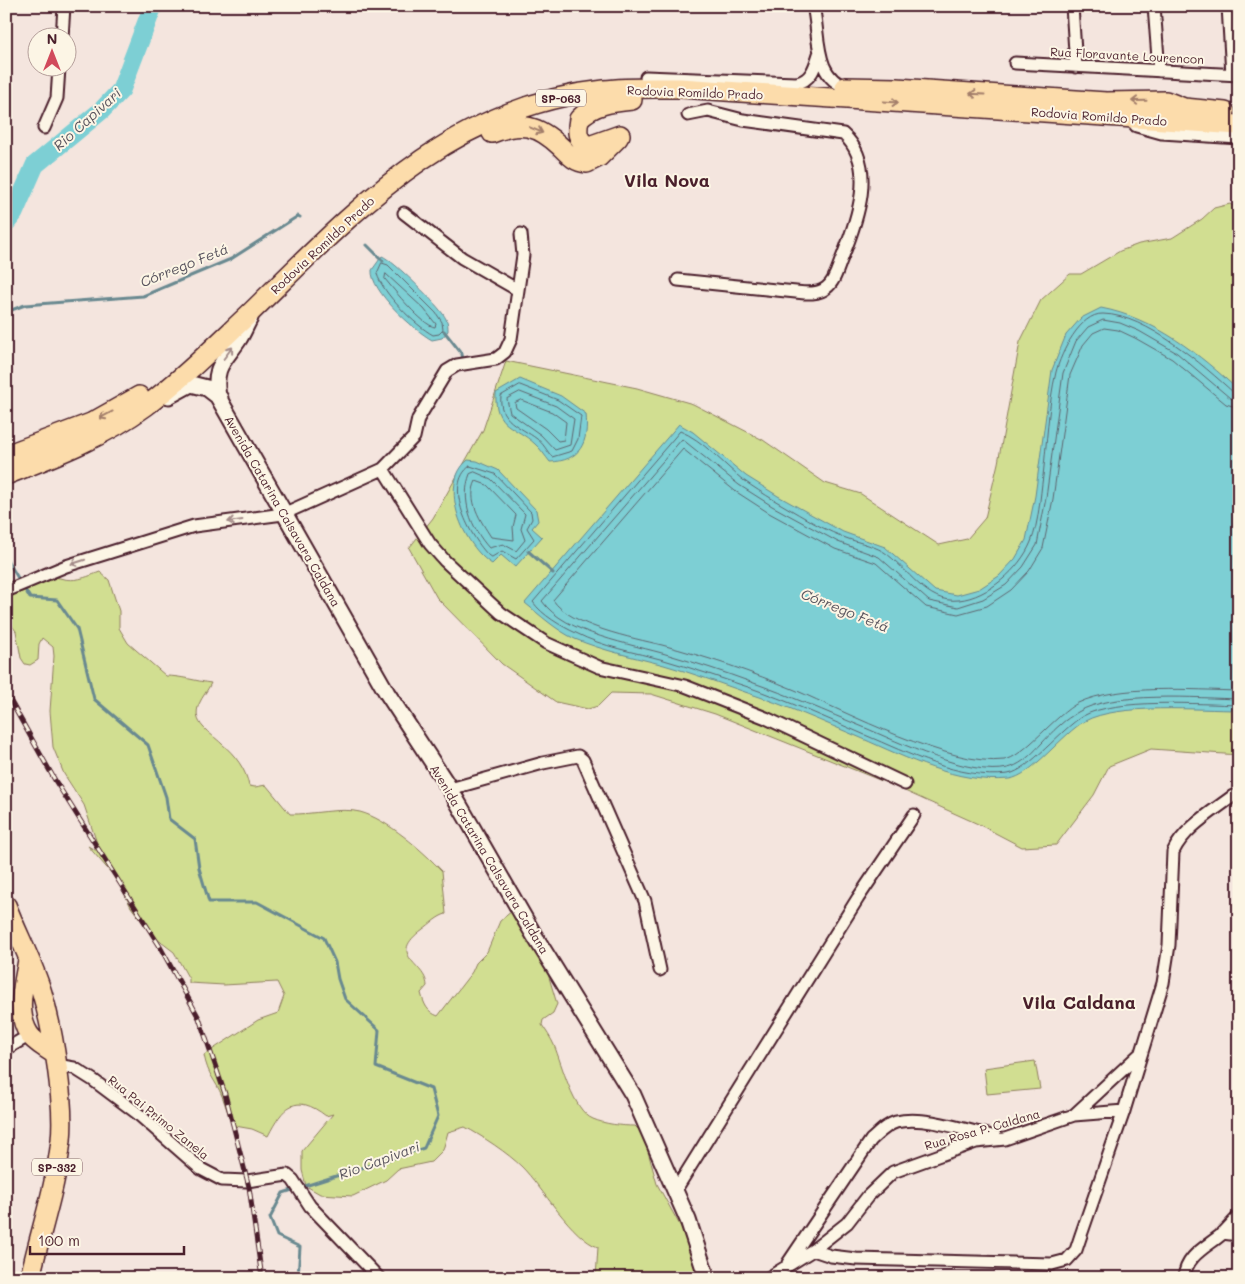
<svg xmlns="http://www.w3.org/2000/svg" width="1245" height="1284" viewBox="0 0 1245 1284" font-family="Mali,sans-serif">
<rect width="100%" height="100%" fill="#f4e5de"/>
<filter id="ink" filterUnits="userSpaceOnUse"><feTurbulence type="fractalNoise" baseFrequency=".02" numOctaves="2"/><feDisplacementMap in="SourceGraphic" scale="10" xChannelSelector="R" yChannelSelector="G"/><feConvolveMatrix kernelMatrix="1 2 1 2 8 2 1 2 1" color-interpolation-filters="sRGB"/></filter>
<g filter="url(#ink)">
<!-- green -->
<path fill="#d1de91" stroke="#8e7e5e" d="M1230,204L1239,210V755L1151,749L1109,766L1094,795L1056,845L1022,847L978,824L887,783L715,714L651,694L611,693L598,706L588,709L556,702L502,664L437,598L409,548L433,518L483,430L506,361L637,388L693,404L763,440L825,483L861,494L939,545L967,539L985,518L998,463L1020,342L1041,300L1070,274H1081L1120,251L1139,244L1172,238L1202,219L1214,208Z
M100,572L109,580L119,611V628L128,643L166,676C181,676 196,681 211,683C208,690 202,697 199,704C191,724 210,732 222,744C235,755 246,769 249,786L255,787L266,785L290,814C311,815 341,807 360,812C387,819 423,851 442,871L446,914C438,916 430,924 423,929C385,957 426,962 427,986L421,993C424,1004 427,1012 438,1016L472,972L476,963L487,952L500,921L513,910L545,964L557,1004L553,1013L543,1020L542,1025C546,1031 551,1038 554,1045C562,1064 573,1111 593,1119C605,1124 621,1126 635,1126L643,1134L657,1184L687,1238L697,1271L694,1272L696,1278H596L598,1247C573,1239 541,1186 522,1167C508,1153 482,1136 465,1127L448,1132L443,1150L431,1162L398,1169L386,1180L353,1196L320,1194L306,1186L302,1170V1151L333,1114L326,1116C295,1092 283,1107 268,1136L252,1129L235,1126C228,1116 226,1106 222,1096C215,1079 208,1076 204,1055L258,1020L278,1013L284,996L277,982L224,985L189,983V979L174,952L153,936L131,907L118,881L88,846L95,850L99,849L84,805L64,774L53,747L50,711L54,656L53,647L42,638L39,644L38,660L30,665L25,664L21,658L16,631L6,618V596L53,576C73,583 81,579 100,572Z
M1035,1061L1040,1089L987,1094L984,1068Z"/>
<!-- water -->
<path fill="#7dcfd4" stroke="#698990" d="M382,256C393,260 441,307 446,319C448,322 448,327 448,331L442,338L432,340C414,330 370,291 372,270Z
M1101,308C1154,318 1200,354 1239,391V710C1199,710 1118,703 1085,721C1063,733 1031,777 1009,779C957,784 907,758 861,738C823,722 785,705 745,692C719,683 692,673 664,665C634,657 604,651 575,639C556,630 541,616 525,603L679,424L693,432L746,476L778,496L843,532L885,547L935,591L957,595L979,589L999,576L1015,559L1026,540L1035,496L1052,370L1066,335L1081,318Z
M520,379L561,396L586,414C589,443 580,461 550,462C545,456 541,449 535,444C515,425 494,428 496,393Z
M468,460L477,461L498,470L536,510L538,521L532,528L542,537L515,567L501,555L492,564C464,547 437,485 468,460Z"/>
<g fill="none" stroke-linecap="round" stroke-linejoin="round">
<!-- shore -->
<path stroke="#5e656f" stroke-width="1" d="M382,263L388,265L436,313L442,322L443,330L439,334L433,335C415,325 383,294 377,274Z
M386,274L424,309L436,324L435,327C423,326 394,290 385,279Z
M520,385L558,400L581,416L578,439L572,451L552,457C547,451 543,443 537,439C520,426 498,421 501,396Z
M520,392L556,406L574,419L570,445L555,450L541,435L510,413L507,399Z
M1239,394L1234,393C1203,365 1147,315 1103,314C1080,313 1061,353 1056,372C1048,406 1047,442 1043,476C1040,497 1039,522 1031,542C1020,569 988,597 959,600C926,604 908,568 884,552C871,544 854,542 841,536C818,527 795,512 774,500C764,494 753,487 743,480C723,464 703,440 680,431L533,602C542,615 561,626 576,633C603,647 634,652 664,660C692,668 720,678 748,687C788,701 826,718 865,735C908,753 959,780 1008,774C1029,771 1061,729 1083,716C1115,698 1200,704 1239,705
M521,400L552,412L566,422L564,440L558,441L546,429L516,408L515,403Z
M1239,400L1230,398L1177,353L1139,331L1120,323L1103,320L1088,327L1076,341L1063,373L1046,498L1037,545L1023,567L1006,585L983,599L958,607L929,601L879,557L838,542L772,506L739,485L682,439L542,601C565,634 632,644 669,655C696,663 724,672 751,682C789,695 826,712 863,727C899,742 969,777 1008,768C1029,763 1044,738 1060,725C1065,720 1072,716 1078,712C1111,691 1199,698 1239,699
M1239,408L1226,404L1172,359L1135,338L1118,330L1104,328L1093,333L1083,345L1070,375L1053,499L1043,548L1029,571L1011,590L987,606L958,614L926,607L876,563L835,549L769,513L735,491L683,449L553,600C570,626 633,638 662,645C707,657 752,672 795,690C846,712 951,767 1004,760C1023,758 1056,714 1078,703C1118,684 1194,690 1239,691
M470,466L495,474L531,512L532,519L527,528L534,539L516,559L502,551L492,557L489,556C471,538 442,486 470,466Z
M475,472L491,479L525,514L521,529L525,540L516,551L503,544L489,548C471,528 460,499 470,474Z
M476,481L487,485L516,515L513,527L514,540L491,537C481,521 466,500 476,481Z"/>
<!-- stream -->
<path stroke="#698990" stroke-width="3" d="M367,245L383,261
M6,312L25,305L143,296L231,259L298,216L300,217
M444,331L462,354L463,361
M528,551L553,573
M6,558L30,598L57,600L77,629L94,699L148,745L166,797L169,819L195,839L199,868L209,902H257L324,938L335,962L338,979L345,999L379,1030L376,1067L431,1089L438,1116L424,1148L283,1193L270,1218L277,1236L300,1247L298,1278"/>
<!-- river -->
<path stroke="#7dcfd4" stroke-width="19" d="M6,223L14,213L35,165L102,110L121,90L153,6"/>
<!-- minor casing -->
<g stroke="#4a1f2b" stroke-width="15">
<path id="minor" d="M813,6C820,34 813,79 849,88
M1072,6L1076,67
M1154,6L1159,71
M1228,6L1232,75
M62,38L64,6
M1015,63L1239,75
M646,77L796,83C811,81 815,67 819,54
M44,128L57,98L59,68
M404,213L462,258L518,290
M678,280L796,292C805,293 818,295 826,288C835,282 838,267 842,258C857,221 878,165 843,134L743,120L708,111L688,115
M383,469L430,544L445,561L501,613L546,643L599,667L685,686L766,718L905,784
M6,591L66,566L194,526L283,514L383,469L414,437L418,419L447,371L457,365L496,359L505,352L511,339L523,255L521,234
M450,789L543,763L578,756L583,760L645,901L660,970
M6,1049L30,1035
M56,1065L74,1068L93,1080L137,1113L201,1169L222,1180L247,1181L287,1175L293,1180L310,1206L379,1278
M1074,1115L1142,1052
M675,1191L858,898L914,815
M1222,1233L1239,1235
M813,1250L831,1256L856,1259L1052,1264L1067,1260L1076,1250L1081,1235L1124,1111L1163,983L1169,945L1173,852C1184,828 1212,812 1233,796
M788,1263L871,1140C879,1133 886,1125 896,1122C924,1115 968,1131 996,1137
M768,1278L813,1250L847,1223L868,1196L893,1172L976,1142L1005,1139L1074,1115L1124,1111
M1184,1278C1186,1255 1207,1247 1222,1234C1228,1228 1233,1222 1239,1216"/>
</g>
<!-- tertiary casing -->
<g stroke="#4a1f2b" stroke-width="19">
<path id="tertiary" d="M1137,124L1162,131L1239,136
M250,318C246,325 243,333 239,339C224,362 213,365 218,397L387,693L450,789L534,935L633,1095L688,1220L707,1278
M169,396L191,384L207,388L220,398"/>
</g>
<!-- primary casing -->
<g stroke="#4a1f2b" stroke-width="22">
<path id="primary" d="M845,87L897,88L1106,102L1166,101L1184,108L1225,112
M492,133C521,121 538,125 561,147C569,155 575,162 587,163L599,157L618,138
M620,135L589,146C576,141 577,130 579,119C593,104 612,102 632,100
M6,455L91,423L139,396
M6,475C55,456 104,437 146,406C183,378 215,346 248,315C353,213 448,106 604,90C629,87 654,88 680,88L1239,125
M6,905C17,934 33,963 42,993C53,1030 65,1103 61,1140C56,1187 40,1232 30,1278
M28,960C24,984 15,1012 29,1034C34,1042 46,1048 54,1054"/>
</g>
<!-- minor -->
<use href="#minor" stroke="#fcf5e5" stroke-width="11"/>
<!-- tertiary -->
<use href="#tertiary" stroke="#fcf5e5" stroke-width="15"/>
<!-- primary -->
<use href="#primary" stroke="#fcdcab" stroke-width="19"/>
<!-- rail casing -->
<g stroke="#4a1f2b" stroke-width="5">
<path id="rail" d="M6,693L56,782L159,945L199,1018L225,1094L249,1187L262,1278"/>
</g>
<!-- rail -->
<use href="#rail" stroke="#fcf5e5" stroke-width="3" stroke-dasharray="9" stroke-linecap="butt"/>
</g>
<!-- one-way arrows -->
<defs><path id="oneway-shaft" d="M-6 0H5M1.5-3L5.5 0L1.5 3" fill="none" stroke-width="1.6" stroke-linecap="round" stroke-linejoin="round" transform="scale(1.25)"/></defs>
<g stroke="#a37e6b">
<use href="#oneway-shaft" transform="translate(977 94) rotate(-177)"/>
<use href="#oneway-shaft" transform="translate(1139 101) rotate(179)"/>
<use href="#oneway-shaft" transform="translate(891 102) rotate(4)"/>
<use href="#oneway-shaft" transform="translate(536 130) rotate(23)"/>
<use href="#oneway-shaft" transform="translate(106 415) rotate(152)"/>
</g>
<g stroke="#a38a88">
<use href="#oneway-shaft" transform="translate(228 353) rotate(-53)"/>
<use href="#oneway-shaft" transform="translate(235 521) rotate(172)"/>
<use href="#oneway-shaft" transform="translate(78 562) rotate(162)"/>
</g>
</g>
<g text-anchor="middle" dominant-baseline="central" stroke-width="4" stroke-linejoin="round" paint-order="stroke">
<!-- shield labels -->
<g fill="#fcf5e5" stroke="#7f5f63" stroke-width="1">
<rect x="536" y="89.5" width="50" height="17" rx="4"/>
<rect x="32" y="1158.5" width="50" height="17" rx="4"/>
</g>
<g font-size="11" font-weight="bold" fill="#4a1f2b">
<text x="561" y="98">SP-063</text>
<text x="57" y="1167">SP-332</text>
</g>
<!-- street labels -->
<g font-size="12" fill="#4a1f2b" stroke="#fcf5e5">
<text transform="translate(1127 55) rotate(3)">Rua Floravante Lourencon</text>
<text transform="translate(695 92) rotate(2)">Rodovia Romildo Prado</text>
<text transform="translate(1099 116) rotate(4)">Rodovia Romildo Prado</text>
<text transform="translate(322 245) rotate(-43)">Rodovia Romildo Prado</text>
<text transform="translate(283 511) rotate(60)">Avenida Catarina Calsavara Caldana</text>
<text transform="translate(490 859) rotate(59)">Avenida Catarina Calsavara Caldana</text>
<text transform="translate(159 1117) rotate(39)">Rua Pai Primo Zanela</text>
<text transform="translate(982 1129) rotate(-16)">Rua Rosa P. Caldana</text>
</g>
<!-- water labels -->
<g font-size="14" font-style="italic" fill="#59545e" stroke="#fcf5e5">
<text transform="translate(87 119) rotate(-42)">Rio Capivari</text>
<text transform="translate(184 265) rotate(-22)">Córrego Fetá</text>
<text transform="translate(845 610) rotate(22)">Córrego Fetá</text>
<text transform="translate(379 1160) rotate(-20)">Rio Capivari</text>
</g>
<!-- district labels -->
<g font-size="18" font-weight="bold" fill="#4a1f2b" stroke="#fcf5e5">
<text x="667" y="180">Vila Nova</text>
<text x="1079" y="1002">Vila Caldana</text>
</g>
</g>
<!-- margin -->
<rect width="1245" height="1284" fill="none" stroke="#fcf5e5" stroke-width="25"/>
<rect x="12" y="12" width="1220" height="1259" fill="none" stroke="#4a1f2b" stroke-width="2" filter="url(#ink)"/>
<!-- north arrow -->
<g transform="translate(52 52)"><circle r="24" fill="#fcf5e5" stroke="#b59f9b"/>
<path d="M0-4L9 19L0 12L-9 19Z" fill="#d1495b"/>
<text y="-8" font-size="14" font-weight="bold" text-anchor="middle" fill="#4a1f2b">N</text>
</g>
<!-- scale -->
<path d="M30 1246v8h154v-8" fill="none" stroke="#4a1f2b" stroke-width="2.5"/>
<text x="38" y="1246" font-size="15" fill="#4a1f2b" stroke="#fcf5e5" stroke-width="4" paint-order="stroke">100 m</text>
</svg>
